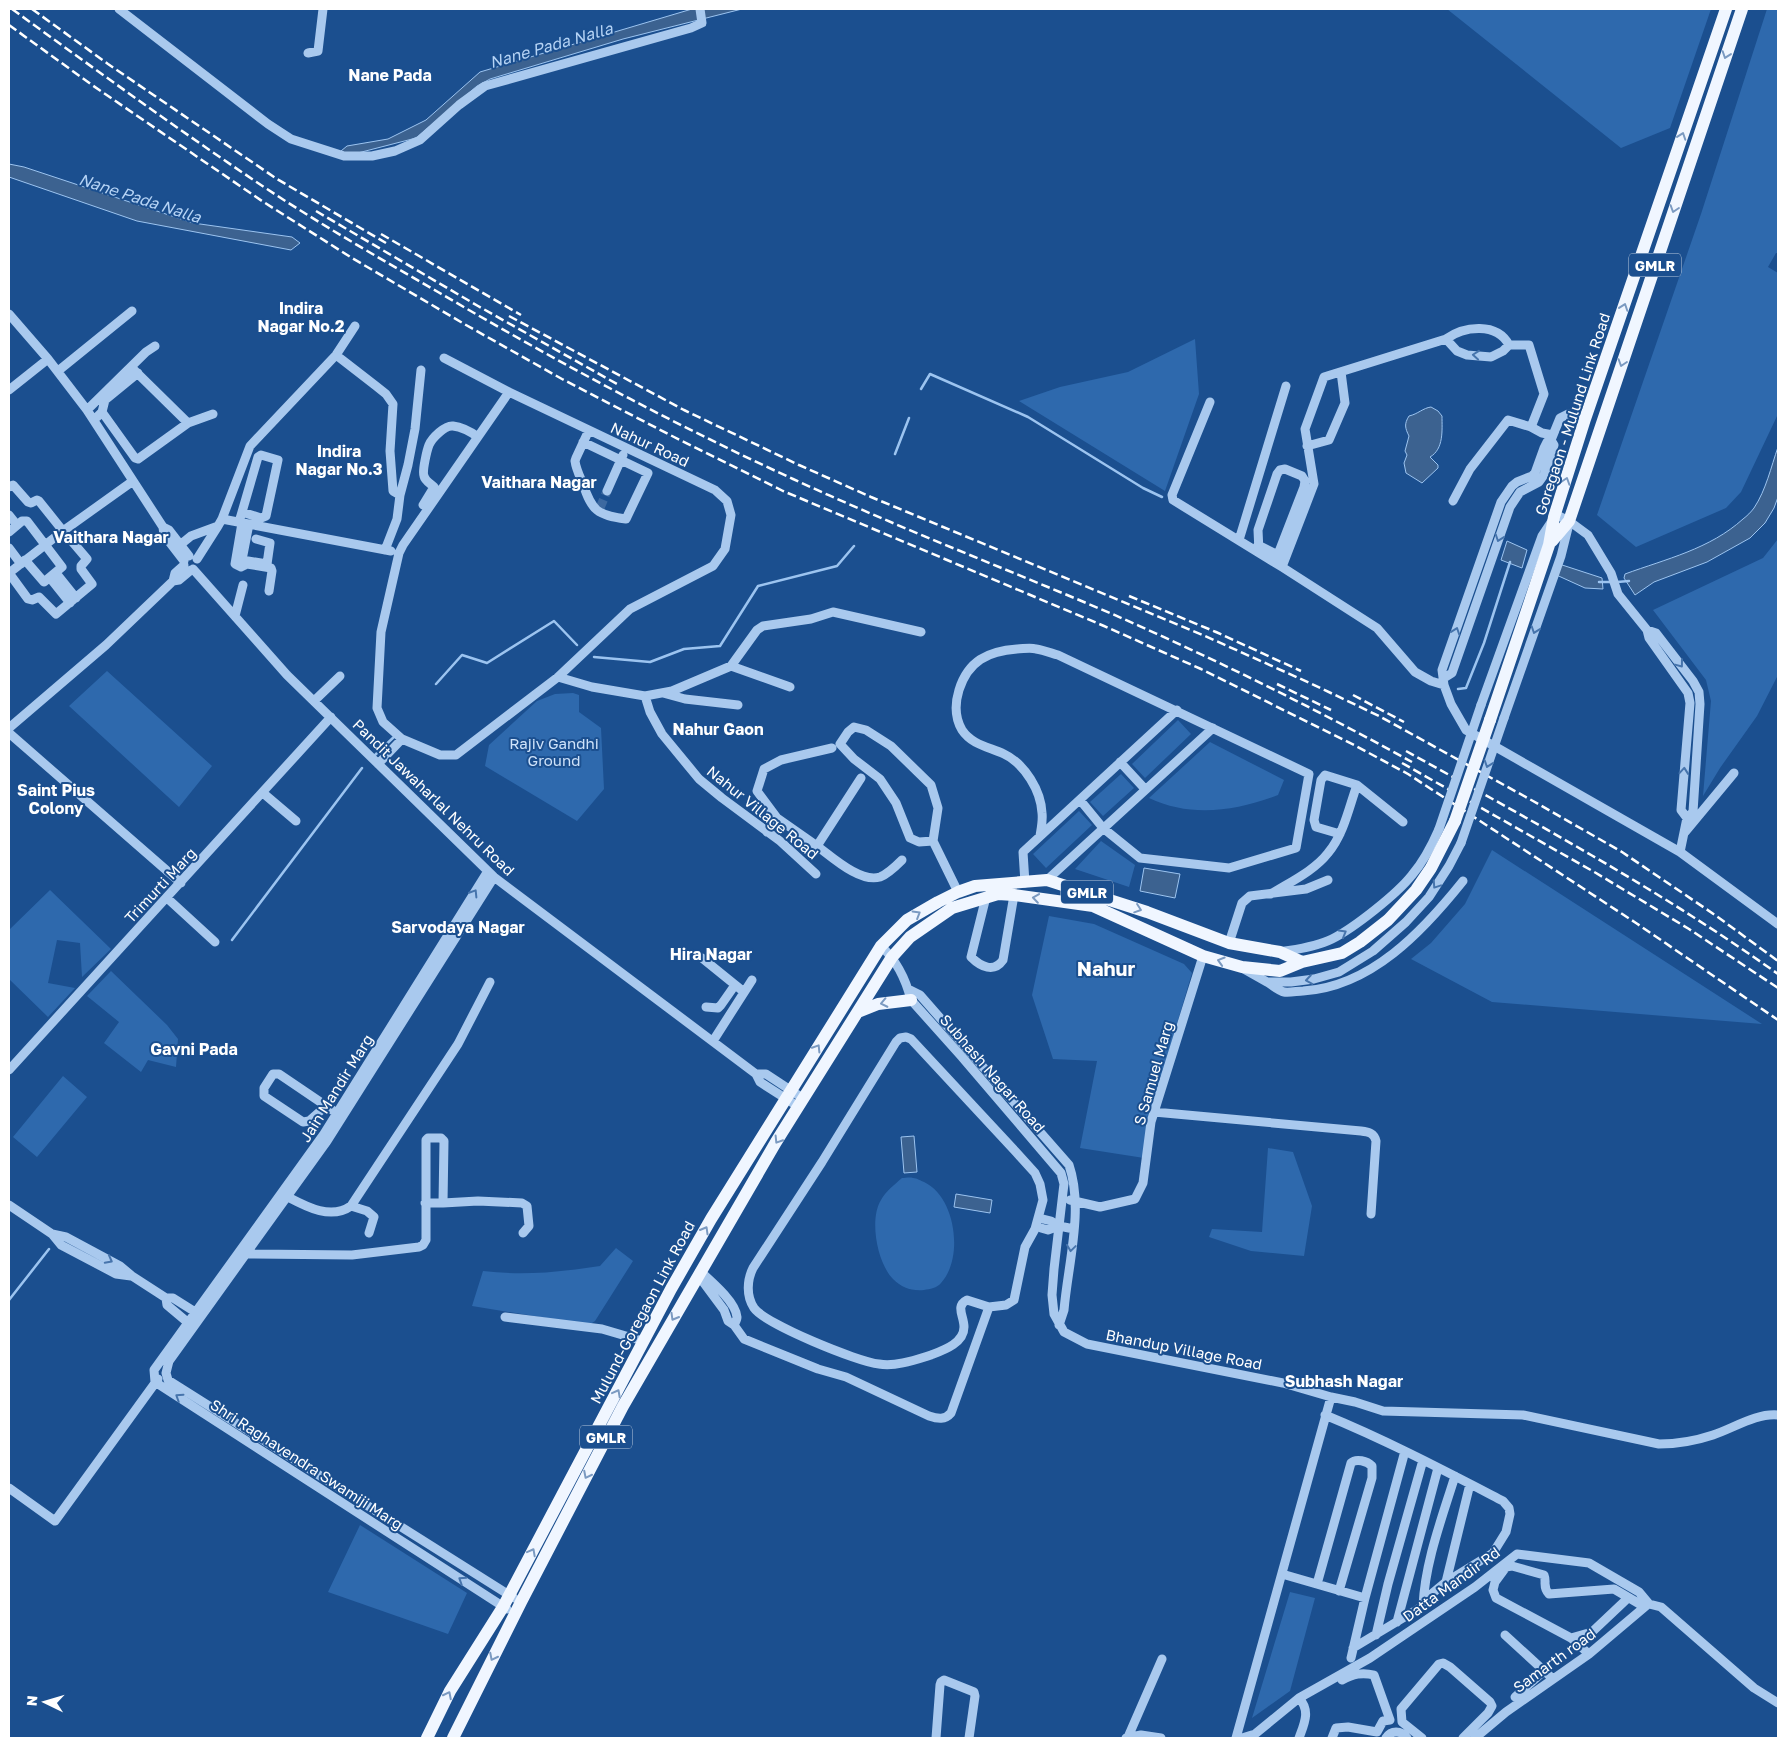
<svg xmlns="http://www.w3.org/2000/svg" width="1787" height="1747" viewBox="0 0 1787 1747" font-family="'Golos Text',sans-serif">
<rect width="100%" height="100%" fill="#1b4f8f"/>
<!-- green -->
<path fill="#2e69ad" d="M1447,9H1711L1670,128L1621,148Z
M1767,9H1778V253H1776L1768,267L1778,273V414L1741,492L1726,508L1636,547L1597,515L1701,214Z
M1195,339L1199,394L1165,491L1019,401L1060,387L1128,372Z
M1778,539V675L1757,716L1720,768L1703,796L1711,701L1706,680L1653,610L1763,558Z
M107,671L212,766L179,807L69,706Z
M573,693L579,695V712L601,728L604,789L577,821L485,766L489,745L537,701L555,694Z
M1178,720L1191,734L1145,778L1132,764Z
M1210,742L1284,780L1278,795C1236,811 1191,818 1149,798Z
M1121,774L1134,788L1103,816L1090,802Z
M1079,811L1092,825L1046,868L1033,854Z
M1101,841L1135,865L1129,887L1075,869Z
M1492,850L1762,1024L1492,1002L1411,959L1431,943L1465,904Z
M50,890L111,949L82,977L80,943L57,940L48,983L75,988L48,1017L9,979V930Z
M1049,916L1094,924L1184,964L1192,973L1150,1115L1144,1158L1080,1148L1097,1061L1053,1059L1032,995Z
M111,971L167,1025L178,1039L176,1067L148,1060L141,1072L104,1043L119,1022L87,996Z
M63,1076L87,1097L37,1157L13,1137Z
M1268,1148L1293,1152L1312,1206L1304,1256L1251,1251L1209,1237L1212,1229L1262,1232Z
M902,1178C905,1178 910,1177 913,1178C917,1178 921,1181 924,1182C956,1197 964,1258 941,1283C937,1288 930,1289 924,1290C911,1291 902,1288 893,1279C877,1263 869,1219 881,1200C886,1191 894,1185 902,1178Z
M616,1248L633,1261L595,1321L589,1325L472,1306L483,1271C523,1276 561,1272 600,1266Z
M360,1525L467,1593L448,1634L328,1592Z
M1290,1592L1315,1598L1290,1691L1252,1718Z"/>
<!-- water -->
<path fill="#3c6290" stroke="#9cc4f0" d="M692,9H742L623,39L490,79L477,86L416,138L350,155L341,151L347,146L388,139L426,120L480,72Z
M9,164L24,167L193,223L292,237L300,243L291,250L137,221L9,177Z
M1431,407L1438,411L1442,416C1442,430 1444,449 1430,457L1438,465V468L1422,483L1406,473L1404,463L1407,455L1405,451L1409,436C1405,428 1404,424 1409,416C1418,414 1423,408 1431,407Z
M1778,447V497L1774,508L1765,523L1750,538L1707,562L1654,582L1635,595L1624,578L1625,574C1666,559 1710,549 1743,519C1747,516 1751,512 1754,508C1766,490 1771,467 1778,447Z
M1507,541L1527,550L1522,568L1501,560Z
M1556,563L1602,578L1603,589L1585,588L1552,573Z
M1144,868L1180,874L1175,898L1140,891Z
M914,1136L917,1172L904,1173L901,1137Z
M956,1194L992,1200L990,1213L954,1207Z"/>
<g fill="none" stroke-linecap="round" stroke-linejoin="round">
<!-- stream -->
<path stroke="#9cc4f0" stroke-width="2.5" d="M921,389L930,374L1028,417L1143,488L1162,497
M895,454L909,418
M1599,582H1611
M1617,582L1629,581
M594,657L650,662L684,649L720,646L758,586L837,566L854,546
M436,684L462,655L487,663L554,621L577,645
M1458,689L1466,688L1484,643L1510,562
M375,755L396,735
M232,940L362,768
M9,1300L49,1249"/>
<!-- minor-tunnel -->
<path stroke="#3d69a0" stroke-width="9" stroke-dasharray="9 4.5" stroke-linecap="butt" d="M600,508L607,491"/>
<!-- minor -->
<path stroke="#a9c9ee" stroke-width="9" d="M119,9L268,124L291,139L344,156H372L395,151L420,140L459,105L485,86L691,28L702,23L700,9
M308,53L318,51L323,9
M9,314L48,359L87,410L163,527
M1446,339L1457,351L1467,355L1491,357L1503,351L1509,345H1529L1544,394L1531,427L1542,433L1553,435
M336,355L376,386L386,394L393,404L390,451L393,491L400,495L397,519L385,550
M444,358L509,392
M131,367L188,423L213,414
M58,371L132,311
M9,390L48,359
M509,392L715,490L727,501L731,515L725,549L713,566L630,609L558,677L456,755H440L402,739L383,722L377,708L381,632L399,553L403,545Z
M1210,402L1172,495L1173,500L1282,567L1377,628L1415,672L1431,681L1444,685
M87,410L146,352L155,346
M102,412L135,458L138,459L188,423
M97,417L102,412L105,400L138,373
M1585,419L1568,414L1560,418L1551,440L1547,442L1544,448L1535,473L1532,476L1517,482L1512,486L1501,502L1442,670L1444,685L1451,704L1466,730L1680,852L1778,924
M583,442L648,473L626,519C597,515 592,511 583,484C580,477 576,469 575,461L576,458L589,430
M1307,446L1329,440L1345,403L1341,372
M9,487L13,485L28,502L31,503L37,500L39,501L63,531
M607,491L623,455
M400,495L408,465L415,429L421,370
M1453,501L1470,469L1508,420L1531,427
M423,505L434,487C431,484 425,481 424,476C422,471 427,450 429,445C432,438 445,425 453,426C462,427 471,432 478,437
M1555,514L1569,521L1588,535L1611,573L1618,594L1647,630L1649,638L1688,693L1690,703L1681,810L1687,818
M9,515L17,525
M222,519L250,446L336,355L355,326
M239,522L242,512L258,457L261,455L278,460L266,516L261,518L242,512
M242,523L235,564L241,567L247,564L271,568L272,571L269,591
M249,524L242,560L267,564L270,543L256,539
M218,526L222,519L391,551
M9,532L22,521H27L62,567L44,582L25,560
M59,534L70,539L87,559L81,566V569L92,584L56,614L39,597L32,600L28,599L9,573L63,531L133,481
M1239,540L1286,386
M1258,545L1278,555
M9,548L21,564
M175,549L191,536L218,526L197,559
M1259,552L1258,530L1277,474L1280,470L1285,469L1302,476L1305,481L1304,487L1275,562
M184,561L164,535L163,527L169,530L189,556
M184,565L175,573L173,581L179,580L191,570
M1282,567L1314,484L1305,429L1324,377L1446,339C1464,326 1497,322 1509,345
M193,569L287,675L494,877L756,1074H766L804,1099
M56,573L76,598
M50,578L70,603
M235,616L243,585
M1647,630L1656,633L1693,681L1699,692L1700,704L1693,812L1687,818L1680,852
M731,666L790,687
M558,677L592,687L645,696L650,712L662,734L699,779L722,798L780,841L816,874
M1444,678L1452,673L1510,507L1520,492L1539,482L1544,475L1554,445L1551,440
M663,693L685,699L738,705
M645,696L672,691L731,666L757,630L763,626L811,619L833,612L921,632
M314,701L340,676
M1481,705L1542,536L1552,521
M1504,718L1561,556L1569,524
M9,728L106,645L173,581
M9,733L181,883
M1120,762L1145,789
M378,764L402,739
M1357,785L1403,822
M263,793L296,821
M777,818L817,846L861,778
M767,832L777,818L757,791L764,769L781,760L832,748
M1685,832L1734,773
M1040,836C1041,829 1043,821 1042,813C1041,791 1025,764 1004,754C989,747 972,745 962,730C955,718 955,703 959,690C968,661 988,651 1017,649C1023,649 1030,647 1036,649C1043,650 1051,653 1058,655L1309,774L1296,848L1229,868L1140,858L1103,828L1080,800
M933,841L938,808L931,785L891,746L866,730L854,727L848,732L840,744L854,759L880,779L896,803L910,838L919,842L933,841L958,892
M817,846C832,857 860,883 880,877C888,874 896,866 902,860
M488,871L324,1134L154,1370L155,1382L507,1609
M494,877L327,1141L169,1361L166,1373L168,1380L514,1598
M1047,880L1213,728
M1025,883L1023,852L1177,710
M1271,894C1290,882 1314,871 1328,853C1344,834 1349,807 1357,785L1325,775L1321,780L1314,820L1316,827L1340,834
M986,897L971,957C981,967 994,973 1003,960L1014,895
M167,898L215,942
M1229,943L1242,903L1250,896L1306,889L1328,880
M881,946C896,960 906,980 911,1000L962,1057L1061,1173L1064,1184L1063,1192L1054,1269L1052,1295L1054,1314L1064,1332L1087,1344L1283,1383L1331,1397L1355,1402L1383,1411L1523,1415L1659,1444C1677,1444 1695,1441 1713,1435C1734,1428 1756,1413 1778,1415
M1280,952C1297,949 1316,947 1332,939C1354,928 1397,894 1412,875C1424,861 1432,845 1439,829
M702,958L744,992
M1244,969L1267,982H1291L1314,979L1339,972L1373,951L1406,922L1429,897L1449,866L1461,843
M1267,982C1272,985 1279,991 1284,992C1289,993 1298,991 1303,991C1371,987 1423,931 1463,881
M908,989L920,995L1069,1165C1084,1209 1068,1264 1064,1310L1059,1325
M706,1007L718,1008L721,1005L735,985
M713,1041L752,980
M9,1070L331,717
M756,1074L760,1082L799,1107
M326,1106L309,1121L303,1122L264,1096V1088L273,1074H279L341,1116
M1154,1112L1361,1131C1369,1132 1374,1133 1376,1141L1371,1214
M288,1197C307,1207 331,1220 351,1206L458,1044L490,982
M1070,1200L1100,1207L1135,1199L1143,1183L1151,1122L1203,956
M443,1203L478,1201L522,1203L527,1206L529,1226L523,1233
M9,1205L52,1234L61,1245L116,1274L131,1276
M351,1206L367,1211L374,1217L369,1233
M1043,1219L1051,1221L1059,1226L1074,1229
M1041,1228L1048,1230L1059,1226
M52,1234L66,1237L120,1266L132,1276L166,1298H173L200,1315
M247,1254L352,1255L419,1247L423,1245L426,1240V1140L428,1138H441L444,1141L443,1203H425
M700,1271C711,1281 736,1302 737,1317C737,1320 735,1323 734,1325
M698,1275L724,1310L728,1321L734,1325L744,1339L818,1369L846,1377L929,1416C938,1419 945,1420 951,1413L989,1307L1006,1305L1014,1300L1025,1247L1035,1229L1043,1200L1040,1184L1035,1173L1016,1152L911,1039L906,1037L900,1038L896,1042L822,1162L753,1268C747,1280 746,1296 754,1308C765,1324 858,1362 879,1364C895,1367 915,1360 931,1355C944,1350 964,1343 964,1327C964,1316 955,1306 967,1300L989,1307
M166,1298L167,1305L192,1326
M505,1317L602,1329L643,1341
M1325,1415C1386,1440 1445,1471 1503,1501L1509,1508L1510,1514L1506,1532L1493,1553L1446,1582L1429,1596L1423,1606L1353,1648
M9,1488L55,1521L158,1379
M1282,1574L1365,1598
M1446,1582L1470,1484
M1317,1584L1351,1463C1356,1458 1367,1461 1372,1466V1478L1339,1591
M1423,1606C1425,1562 1442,1518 1455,1476
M1397,1622L1438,1468
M1376,1635L1388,1584L1423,1460
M1505,1635L1553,1679
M1571,1638L1592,1632L1628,1598
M1589,1654L1571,1638L1496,1598L1493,1590L1495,1582L1506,1567L1512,1566L1544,1575C1547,1582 1542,1587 1549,1594L1614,1589L1643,1606
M1351,1658L1365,1598L1405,1451
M1515,1697L1544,1671
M1299,1698C1311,1711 1304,1724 1299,1738
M1128,1737L1162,1659
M936,1738L940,1685L941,1682L944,1680L974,1692L975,1696L969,1738
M1126,1738L1141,1735L1161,1738
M1236,1738L1331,1397
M1242,1738L1255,1734L1299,1698L1370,1658L1475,1587L1517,1554L1589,1563L1639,1592L1649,1604L1661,1607L1754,1688L1778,1703
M1332,1738L1336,1728L1348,1727L1377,1732L1383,1721L1390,1720L1374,1675C1362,1672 1353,1674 1342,1680
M1386,1738C1391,1730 1401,1730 1407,1738
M1422,1738L1402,1722L1401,1709L1439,1664L1443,1663L1450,1667L1490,1702L1492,1706L1488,1713L1463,1738
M1475,1738L1506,1712L1589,1654L1647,1605"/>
<!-- major -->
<path stroke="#f0f6ff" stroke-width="12" d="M1552,541L1569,521L1742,9
M1490,720L1549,545L1554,517L1585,419L1726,9
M858,1012L878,1004L911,1000
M427,1738L450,1691L503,1607L671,1289L711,1219L881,946L907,920L938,902L958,892L975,886L1047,880L1147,912L1229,943L1280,952L1302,962
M453,1738L521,1602L623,1406L776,1142L892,957L910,937L952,908L998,894L1014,895L1093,906L1203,956L1242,967L1280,971L1302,962L1342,953L1360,942L1388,920L1416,890L1431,868L1455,821"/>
<!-- rail -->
<path stroke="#fff" stroke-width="2.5" stroke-dasharray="9 4" stroke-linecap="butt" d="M12,9C96,70 180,131 267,189C323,226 381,259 438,292C554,360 671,423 793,479C897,527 1004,568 1110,613C1213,658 1314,708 1412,762
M32,9L108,64L277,179L386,243
M9,25L92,85L262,201L352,258L466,325L562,379L674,437L783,491L1104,626L1201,669L1354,745L1408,774L1477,819L1636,923L1778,1020
M316,211L478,306L617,384
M381,234L521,315
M509,316L684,410L799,465L871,497L1205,636L1312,684L1379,716L1533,801L1622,852L1715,915L1778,961
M1129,596L1216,632L1301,671
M1277,684L1331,710
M1353,695L1404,722
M1406,751C1532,821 1660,890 1778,974
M1402,763L1596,873L1689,929L1778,988"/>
<!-- minor-bridge -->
<path stroke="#a9c9ee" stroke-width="9" d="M1439,829L1481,705
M1461,843L1504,718"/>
<!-- major-bridge -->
<path stroke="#f0f6ff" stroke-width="12" d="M1455,821L1490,720"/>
</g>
<!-- one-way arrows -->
<defs><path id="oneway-chevron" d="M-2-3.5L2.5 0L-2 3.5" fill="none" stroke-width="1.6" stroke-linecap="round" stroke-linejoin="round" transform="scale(1.25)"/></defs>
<g stroke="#7b9ac1">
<use href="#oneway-chevron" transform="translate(1726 55) rotate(109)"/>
<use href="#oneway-chevron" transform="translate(1682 136) rotate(-71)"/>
<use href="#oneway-chevron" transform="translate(1674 209) rotate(108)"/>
<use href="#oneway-chevron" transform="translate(1624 307) rotate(-71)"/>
<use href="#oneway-chevron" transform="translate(1622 363) rotate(108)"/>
<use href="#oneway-chevron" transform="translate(1566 481) rotate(-72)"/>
<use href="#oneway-chevron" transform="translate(1036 898) rotate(-172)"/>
<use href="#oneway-chevron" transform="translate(1138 909) rotate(19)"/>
<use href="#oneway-chevron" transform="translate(917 914) rotate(-31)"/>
<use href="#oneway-chevron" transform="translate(1221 961) rotate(-163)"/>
<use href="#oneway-chevron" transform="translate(884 1003) rotate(168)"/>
<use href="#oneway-chevron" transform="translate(817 1048) rotate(-58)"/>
<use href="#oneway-chevron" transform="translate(778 1140) rotate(122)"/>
<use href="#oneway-chevron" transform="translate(705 1230) rotate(-60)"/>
<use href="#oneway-chevron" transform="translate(674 1317) rotate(120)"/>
<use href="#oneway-chevron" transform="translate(617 1393) rotate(-62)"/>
<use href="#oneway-chevron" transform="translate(587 1475) rotate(117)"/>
<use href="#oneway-chevron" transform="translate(532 1552) rotate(-62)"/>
<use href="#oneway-chevron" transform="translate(493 1657) rotate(117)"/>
<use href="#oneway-chevron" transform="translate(448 1695) rotate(-63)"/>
</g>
<g stroke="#4674ac">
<use href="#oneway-chevron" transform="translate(1476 355) rotate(-175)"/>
<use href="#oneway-chevron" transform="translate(1499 538) rotate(109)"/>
<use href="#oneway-chevron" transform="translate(1535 630) rotate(109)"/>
<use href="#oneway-chevron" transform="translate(1456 631) rotate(-71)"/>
<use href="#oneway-chevron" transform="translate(1680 664) rotate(53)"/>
<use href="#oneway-chevron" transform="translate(1488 764) rotate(109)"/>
<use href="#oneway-chevron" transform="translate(1684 771) rotate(-85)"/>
<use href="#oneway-chevron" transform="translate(1436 885) rotate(124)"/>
<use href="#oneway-chevron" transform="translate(474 893) rotate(-58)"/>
<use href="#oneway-chevron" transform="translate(1343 933) rotate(-30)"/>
<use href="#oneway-chevron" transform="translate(1309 980) rotate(171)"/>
<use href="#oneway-chevron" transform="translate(1071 1248) rotate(98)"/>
<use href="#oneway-chevron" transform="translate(109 1260) rotate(28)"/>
<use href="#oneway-chevron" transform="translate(179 1397) rotate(-147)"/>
<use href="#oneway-chevron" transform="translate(462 1580) rotate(-147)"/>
</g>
<g text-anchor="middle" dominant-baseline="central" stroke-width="4" stroke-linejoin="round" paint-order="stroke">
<!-- shield labels -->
<g fill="#1b4f8f" stroke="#bbcadd" stroke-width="1">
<rect x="1629" y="253.5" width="52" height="23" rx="4"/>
<rect x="1061" y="880.5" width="52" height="23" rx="4"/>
<rect x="580" y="1425.5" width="52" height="23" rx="4"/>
</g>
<g font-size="14" font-weight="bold" fill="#fff">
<text x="1655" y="265">GMLR</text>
<text x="1087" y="892">GMLR</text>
<text x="606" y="1437">GMLR</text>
</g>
<!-- street labels -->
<g font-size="15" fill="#fff" stroke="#1b4f8f">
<text transform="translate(1572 414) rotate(-72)">Goregaon - Mulund Link Road</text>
<text transform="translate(650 444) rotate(25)">Nahur Road</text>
<text transform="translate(434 797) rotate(44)">Pandit Jawaharlal Nehru Road</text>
<text transform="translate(763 812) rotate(39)">Nahur Village Road</text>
<text transform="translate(160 885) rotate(-47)">Trimurti Marg</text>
<text transform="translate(993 1073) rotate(49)">Subhash Nagar Road</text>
<text transform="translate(1153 1073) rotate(-74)">S Samuel Marg</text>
<text transform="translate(336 1088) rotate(-58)">Jain Mandir Marg</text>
<text transform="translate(642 1312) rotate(-62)">Mulund-Goregaon Link Road</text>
<text transform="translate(1184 1349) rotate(11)">Bhandup Village Road</text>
<text transform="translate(307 1464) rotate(33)">Shri Raghavendra Swamiji Marg</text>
<text transform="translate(1451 1584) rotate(-36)">Datta Mandir Rd</text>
<text transform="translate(1554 1660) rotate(-36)">Samarth road</text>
</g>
<!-- park labels -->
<g font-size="15" fill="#cfe3fa" stroke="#1b4f8f">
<text x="554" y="743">Rajiv Gandhi<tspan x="554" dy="17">Ground</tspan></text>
</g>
<!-- water labels -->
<g font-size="16" font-style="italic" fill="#b5d3f5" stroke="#1b4f8f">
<text transform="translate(551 45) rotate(-16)">Nane Pada Nalla</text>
<text transform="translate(140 198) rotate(18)">Nane Pada Nalla</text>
</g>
<!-- neighbourhood labels -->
<g font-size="16" font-weight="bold" fill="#fff" stroke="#1b4f8f">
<text x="390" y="75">Nane Pada</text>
<text x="301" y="308">Indira<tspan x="301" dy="18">Nagar No.2</tspan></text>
<text x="339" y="451">Indira<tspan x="339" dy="18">Nagar No.3</tspan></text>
<text x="539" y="482">Vaithara Nagar</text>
<text x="111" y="537">Vaithara Nagar</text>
<text x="718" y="729">Nahur Gaon</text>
<text x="56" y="790">Saint Pius<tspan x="56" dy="18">Colony</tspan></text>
<text x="458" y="927">Sarvodaya Nagar</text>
<text x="711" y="954">Hira Nagar</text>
<text x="194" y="1049">Gavni Pada</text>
<text x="1344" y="1381">Subhash Nagar</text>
</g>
<!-- district labels -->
<g font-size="20" font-weight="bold" fill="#fff" stroke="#1b4f8f">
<text x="1106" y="968">Nahur</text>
</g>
</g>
<!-- border -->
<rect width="1787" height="1747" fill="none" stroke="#ffffff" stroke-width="20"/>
<!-- north arrow -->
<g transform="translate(45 1702) rotate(275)" stroke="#1b4f8f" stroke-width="4" paint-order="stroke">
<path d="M0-4L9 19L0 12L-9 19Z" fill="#ffffff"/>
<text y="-8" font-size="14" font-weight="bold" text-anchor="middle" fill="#ffffff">N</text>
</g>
</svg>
